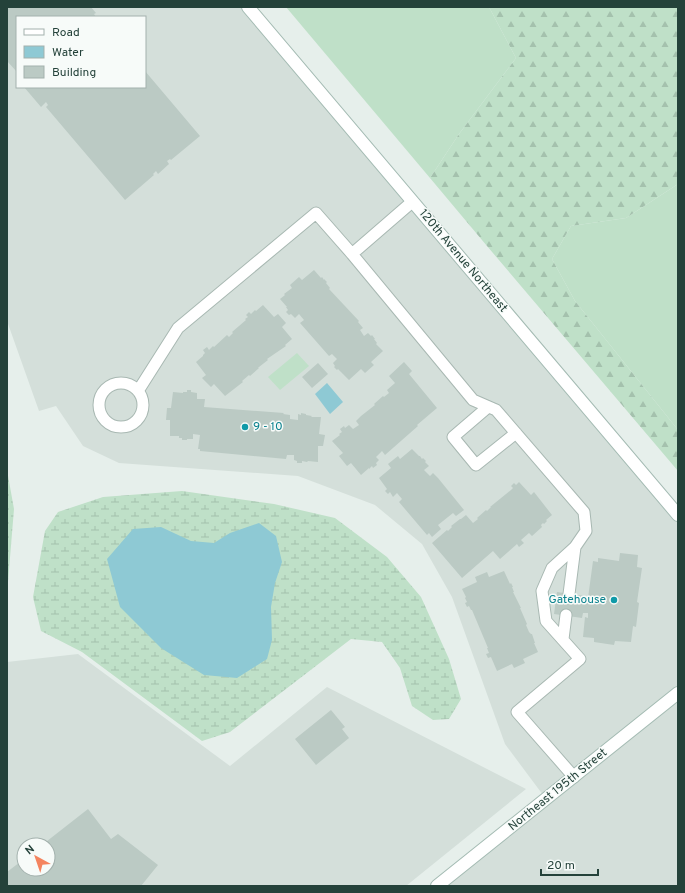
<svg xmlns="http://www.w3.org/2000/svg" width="685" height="893" viewBox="0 0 685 893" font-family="Overpass,sans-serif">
<defs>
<pattern id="forest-firs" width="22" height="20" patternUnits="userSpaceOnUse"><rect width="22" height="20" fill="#bfe0c8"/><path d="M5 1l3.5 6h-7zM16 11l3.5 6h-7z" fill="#a4c1ad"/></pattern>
<pattern id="wetland-marsh" width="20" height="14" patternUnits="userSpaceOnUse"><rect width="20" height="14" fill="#bfe0c8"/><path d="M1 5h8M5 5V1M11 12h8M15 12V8" fill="none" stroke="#a4c1ad"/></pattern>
</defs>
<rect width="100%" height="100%" fill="#e6efeb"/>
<!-- built -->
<path fill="#d4dfda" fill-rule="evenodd" d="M7,7H248L678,517V886H437L546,799L505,744L452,597L422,544L375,505L298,476L119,463L83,446L56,406L39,411L7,321ZM17,17H145V87H17Z
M78,654L230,766L327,687L526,789L406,886H7V662ZM24,845H48V869H24Z"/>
<!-- grass -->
<path fill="#bfe0c8" d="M286,7H489L516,58L459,134L430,178Z
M678,184V430L575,301L552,259L571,226L626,218Z
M297,353L309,366L280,390L268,377Z"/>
<!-- forest -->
<path fill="url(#forest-firs)" d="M489,7H678V184L626,218L571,226L552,259L575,301L678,430V471L487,246L430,178L459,134L516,58Z"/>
<!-- wetland -->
<path fill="url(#wetland-marsh)" d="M7,470L14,509L8,582L7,585Z
M182,491L274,504L335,518L387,557L421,597L449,659L461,699L449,719L433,720L412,706L400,668L382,642L351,639L230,732L202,741L82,652L41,631L33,597L45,531L58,512L103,497Z"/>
<!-- water -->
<path fill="#8ec9d4" d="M327,383L343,402L330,414L315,394Z
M259,523L276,536L282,562L275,583L271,607L272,640L267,659L237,678L204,675L161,648L120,607L107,559L133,529L161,527L191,541L214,543L230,533Z"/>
<!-- building -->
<path fill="#bbcac4" d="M7,7H91L96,13L94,14L96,17H17V72L7,61Z
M145,71L200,136L171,160L170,159L167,161L169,164L158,174L156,171L153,174L154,175L125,200L46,107L48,105L46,102L41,107L24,87H145Z
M314,270L321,278L322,277L324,280V279L327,282L326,283L330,288L329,289L359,321L358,322L363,328L360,330L364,336L368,333L371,336L372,335L375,339H374L377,343L376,344L383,351L371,362L374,365L365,373L361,369L349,380L338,369L337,370L334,367L335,366L333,363L337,359L332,354L329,356L300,323L304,320L299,314L295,318L291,314L289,315L286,312L288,310L286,307H287L280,299L285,295L284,294L292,288L290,285L299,277L302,280Z
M263,305L274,317L278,314L286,323L282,327L292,339L285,345L286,346L267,359L268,360L259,367H258L259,368L250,376L249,375L242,381L243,382L225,396L214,384L211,387L202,378L206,375L196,362L203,356V355L205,353L203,350L207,347L209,350L213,346L214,347L227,335L229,337L233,333L232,332L246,320L245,319L248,317L246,315L249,312L251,314L255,310L256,311Z
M404,362L412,371L409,374L437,408L417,425L418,426L385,455L382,451L376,457L379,460L376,463L377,465L373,468L372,466L369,469V468L361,475L351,463L347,466L339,456L343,453L332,441L340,435L339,434L342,432L340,429L344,426L345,428L349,425L353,429L359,425L356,421L361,416L375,405L374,404L383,396L384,397L389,393L387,390L395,383L389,376Z
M318,363L328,374L312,388L302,377Z
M187,390H191V392L197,393V399H205L204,407L284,413L283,414L290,415V419L298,420V414L301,415V413L306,414V415L312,416L311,417H321L319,434L325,435L323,446H318V462L308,461L307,462L302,461V463H297V461L294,460V455H287L286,459L200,451V449H198L200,435L193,434V439H187V440H182V438H179V436H170V420H166L167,408H171L173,392L183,393V392H187Z
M412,449L419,456H420L422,459L423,458L426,461L425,462L429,466L424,470L430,476L433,473L438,478L464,510L456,516L453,513L438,525L441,529L432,537L429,533L427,535L399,502L402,499L397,493L393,497L390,492L388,494L385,491L387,489L379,478L391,468L388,464L398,456L400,459Z
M519,482L531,495L534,492L552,515L546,520L547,521L544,524L543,523L541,525L542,527L532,536L529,533L521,540L524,543L519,547L517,544L500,559L493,551L462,578L432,543L447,530L448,531L452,527L451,526L460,519H461L466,515L473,523L478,519L477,518L486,510L487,511L491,507H490L511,490L513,488L511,486L514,483L516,485Z
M620,553L638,555L637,567L642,568L637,602L639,603L636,627L633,626L631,642L615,641L614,645L594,642V638L583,637L585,617L588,618V613H583L582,618L554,614L557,592L585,596L584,602L590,603L591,598H588L593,561L598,562V558L619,561Z
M504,571L510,584L511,583L513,587H512L514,592H513L521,608H520L527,624L526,625L529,632L531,634H532L535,643H534L538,652L523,659L525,663L514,668L512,664L497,671L491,657L488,658L486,654L489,653L487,648H488L472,610H471L469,606L467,607L465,603L467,602L465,598L466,597L462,589L477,582L475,577L487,572L489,577Z
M331,710L345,727L342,729L349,738L316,765L295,739Z
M88,809L111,839L118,834L158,865L141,886H7V872L24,859V869H48V845H42Z"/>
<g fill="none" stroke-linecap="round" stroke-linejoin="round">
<!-- service casing -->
<g stroke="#a8b8b2" stroke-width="13">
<path id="service" d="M352,254L412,202
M99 405a22 22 0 1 1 44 0a22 22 0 1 1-44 0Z
M138,391L178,328L316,213L352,254L473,400L496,410L584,512L586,531L575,547L552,568L542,591L546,621L580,659L517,712L574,777
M488,407L453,437L476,465L516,433
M569,594L575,547
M563,639L566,615"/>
</g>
<!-- secondary casing -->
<g stroke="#a4bbb3" stroke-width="14">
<path id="secondary" d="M248,7L678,515
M437,886L678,693"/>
</g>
<!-- service -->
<use href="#service" stroke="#fff" stroke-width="11"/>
<!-- secondary -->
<use href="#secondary" stroke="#fff" stroke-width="12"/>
</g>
<!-- markers -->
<g fill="#0f9aa8" stroke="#f7fbf9" stroke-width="1.5">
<circle cx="245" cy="427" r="4"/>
<circle cx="614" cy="600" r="4"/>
</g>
<g text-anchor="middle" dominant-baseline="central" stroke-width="3" stroke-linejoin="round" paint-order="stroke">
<!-- street labels -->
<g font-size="12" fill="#24423a" stroke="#f7fbf9">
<text transform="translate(463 261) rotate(50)">120th Avenue Northeast</text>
<text transform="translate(558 790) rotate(-39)">Northeast 195th Street</text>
</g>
<!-- culture labels -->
<g font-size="12" fill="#0d838f" stroke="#f7fbf9" text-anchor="start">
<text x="253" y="427">9 - 10</text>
<text x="606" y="600" text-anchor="end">Gatehouse</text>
</g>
</g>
<!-- border -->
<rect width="685" height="893" fill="none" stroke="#24423a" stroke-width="16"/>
<!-- legend -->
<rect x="16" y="16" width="130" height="72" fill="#f7fbf9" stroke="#a3b1ad"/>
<rect x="24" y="29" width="20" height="6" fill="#ffffff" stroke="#a3b1ad"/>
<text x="52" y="36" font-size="12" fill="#24423a">Road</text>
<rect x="24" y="46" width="20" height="12" fill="#8ec9d4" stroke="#a3b1ad"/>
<text x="52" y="56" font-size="12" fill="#24423a">Water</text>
<rect x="24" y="66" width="20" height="12" fill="#bbcac4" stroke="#a3b1ad"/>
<text x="52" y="76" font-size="12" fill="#24423a">Building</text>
<!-- north arrow -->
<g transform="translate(36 857) rotate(320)"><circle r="19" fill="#f7fbf9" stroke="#a3b1ad"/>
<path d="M0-3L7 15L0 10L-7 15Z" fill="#f4845f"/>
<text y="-6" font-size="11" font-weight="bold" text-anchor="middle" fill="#24423a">N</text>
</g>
<!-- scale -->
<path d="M541 869v6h57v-6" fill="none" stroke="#24423a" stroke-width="2"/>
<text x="547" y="869" font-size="12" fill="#24423a" stroke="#f7fbf9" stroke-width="3" paint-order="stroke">20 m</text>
</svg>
